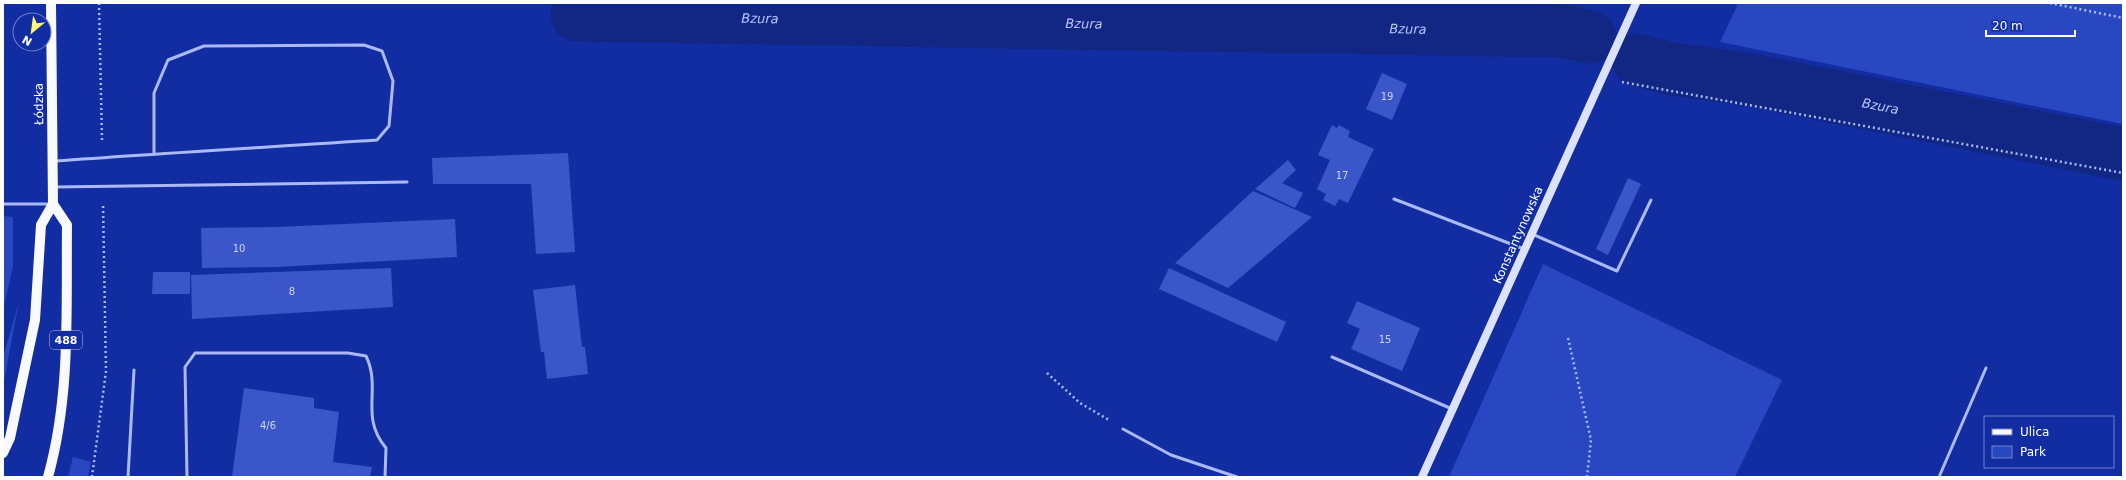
<svg xmlns="http://www.w3.org/2000/svg" width="2126" height="480" viewBox="0 0 2126 480" font-family="'DejaVu Sans',sans-serif">
<rect width="100%" height="100%" fill="#122da2"/>
<!-- green -->
<path fill="#2947c1" d="M1736,3H2123V124L1720,42L1737,6Z
M3,216L13,217V267L3,310Z
M1543,264L1782,380L1735,477H1449Z
M19,302L3,386V357Z
M73,457L91,462L88,477H68Z"/>
<g fill="none" stroke-linecap="round" stroke-linejoin="round">
<!-- river -->
<g stroke="#122683" stroke-width="53">
<path id="s1" d="M577,15L1561,31L1590,37"/>
<path id="s2" d="M1638,60L1672,69L1746,79L2123,154"/>
</g>
</g>
<!-- building -->
<path fill="#3b56c8" d="M1382,73L1407,84L1392,120L1366,109Z
M1332,125L1337,128L1339,125L1350,131L1348,137L1374,149L1348,203L1339,199L1335,206L1323,200L1326,194L1317,189L1330,160L1318,155Z
M568,153L575,252L536,254L531,184H433L432,158Z
M1288,160L1296,170L1282,183L1303,193L1295,208L1255,189Z
M1628,178L1641,184L1608,255L1596,249Z
M1253,191L1312,217L1228,288L1175,263Z
M455,219L457,257L277,267L202,268L201,228L277,227Z
M391,268L393,307L192,319L191,275Z
M1169,268L1286,322L1277,342L1159,289Z
M153,272H190V294H152Z
M575,285L582,347H585L588,374L547,379L544,352H541L533,290Z
M1357,301L1420,328L1402,371L1351,349L1360,329L1347,323Z
M244,388L314,398V408L339,412L333,462L372,467L370,477H232Z"/>
<g fill="none" stroke-linecap="round" stroke-linejoin="round">
<!-- path -->
<path stroke="#abbaf5" stroke-width="2.5" stroke-dasharray="2 3" stroke-linecap="butt" d="M99,3L102,140
M2050,3L2123,18
M1622,82L2123,173
M1568,338L1591,440L1587,477
M1047,373L1080,403L1109,420
M92,477L106,371L103,203"/>
<!-- service -->
<path stroke="#abbaf5" stroke-width="3" d="M55,161C162,153 270,147 377,140L389,126L393,81L382,51L364,45L204,46L168,60L154,93V154
M55,187L407,182
M1394,199L1524,249
M3,204H50
M1532,234L1617,271L1651,200
M1332,357L1452,409
M1123,429L1171,455L1237,477
M128,477L134,370
M187,477L185,367L195,353H348L366,356C382,389 359,416 386,448L385,477
M1939,477L1986,368"/>
<!-- secondary -->
<path stroke="#dce2fe" stroke-width="8" d="M1422,477L1636,3"/>
<!-- primary -->
<path stroke="#f9faff" stroke-width="10" d="M51,3L53,204
M3,453L10,438L35,320L41,225L53,204
M48,477C71,394 66,311 67,225L53,204"/>
</g>
<g text-anchor="middle" dominant-baseline="central" stroke-width="3" stroke-linejoin="round" paint-order="stroke">
<!-- number labels -->
<g font-size="10" fill="#ced5f1">
<text x="1387" y="96">19</text>
<text x="1342" y="175">17</text>
<text x="239" y="248">10</text>
<text x="292" y="291">8</text>
<text x="1385" y="339">15</text>
<text x="268" y="425">4/6</text>
</g>
<!-- shield labels -->
<rect fill="#122da2" stroke="#b8c0e3" stroke-width="1" x="50" y="331" width="32" height="18" rx="3"/>
<g font-size="11" font-weight="bold" fill="#fff">
<text x="66" y="340">488</text>
</g>
<!-- street labels -->
<g font-size="12" fill="#fff" stroke="#122da2">
<text transform="translate(39 104) rotate(-91)">Łódzka</text>
<text transform="translate(1518 235) rotate(-66)">Konstantynowska</text>
</g>
<!-- water labels -->
<g font-size="13" font-style="italic" fill="#b8c6fb" stroke="#122da2">
<text stroke="none"><textPath href="#s1" startOffset="183">Bzura</textPath></text>
<text stroke="none"><textPath href="#s1" startOffset="507">Bzura</textPath></text>
<text stroke="none"><textPath href="#s1" startOffset="831">Bzura</textPath></text>
<text stroke="none"><textPath href="#s2" startOffset="247">Bzura</textPath></text>
</g>
</g>
<!-- border -->
<rect width="2126" height="480" fill="none" stroke="#ffffff" stroke-width="8"/>
<!-- legend -->
<rect x="1984" y="416" width="130" height="52" fill="#122da2" stroke="#7181c7"/>
<rect x="1992" y="429" width="20" height="6" fill="#f9faff" stroke="#7181c7"/>
<text x="2020" y="436" font-size="12" fill="#ffffff">Ulica</text>
<rect x="1992" y="446" width="20" height="12" fill="#2947c1" stroke="#7181c7"/>
<text x="2020" y="456" font-size="12" fill="#ffffff">Park</text>
<!-- north arrow -->
<g transform="translate(32 32) rotate(209)"><circle r="19" fill="#122da2" stroke="#7181c7"/>
<path d="M0-3L7 15L0 10L-7 15Z" fill="#fff96f"/>
<text y="-6" font-size="11" font-weight="bold" text-anchor="middle" fill="#ffffff">N</text>
</g>
<!-- scale -->
<path d="M1986 30v6h89v-6" fill="none" stroke="#ffffff" stroke-width="2"/>
<text x="1992" y="30" font-size="12" fill="#ffffff" stroke="#122da2" stroke-width="3" paint-order="stroke">20 m</text>
</svg>
